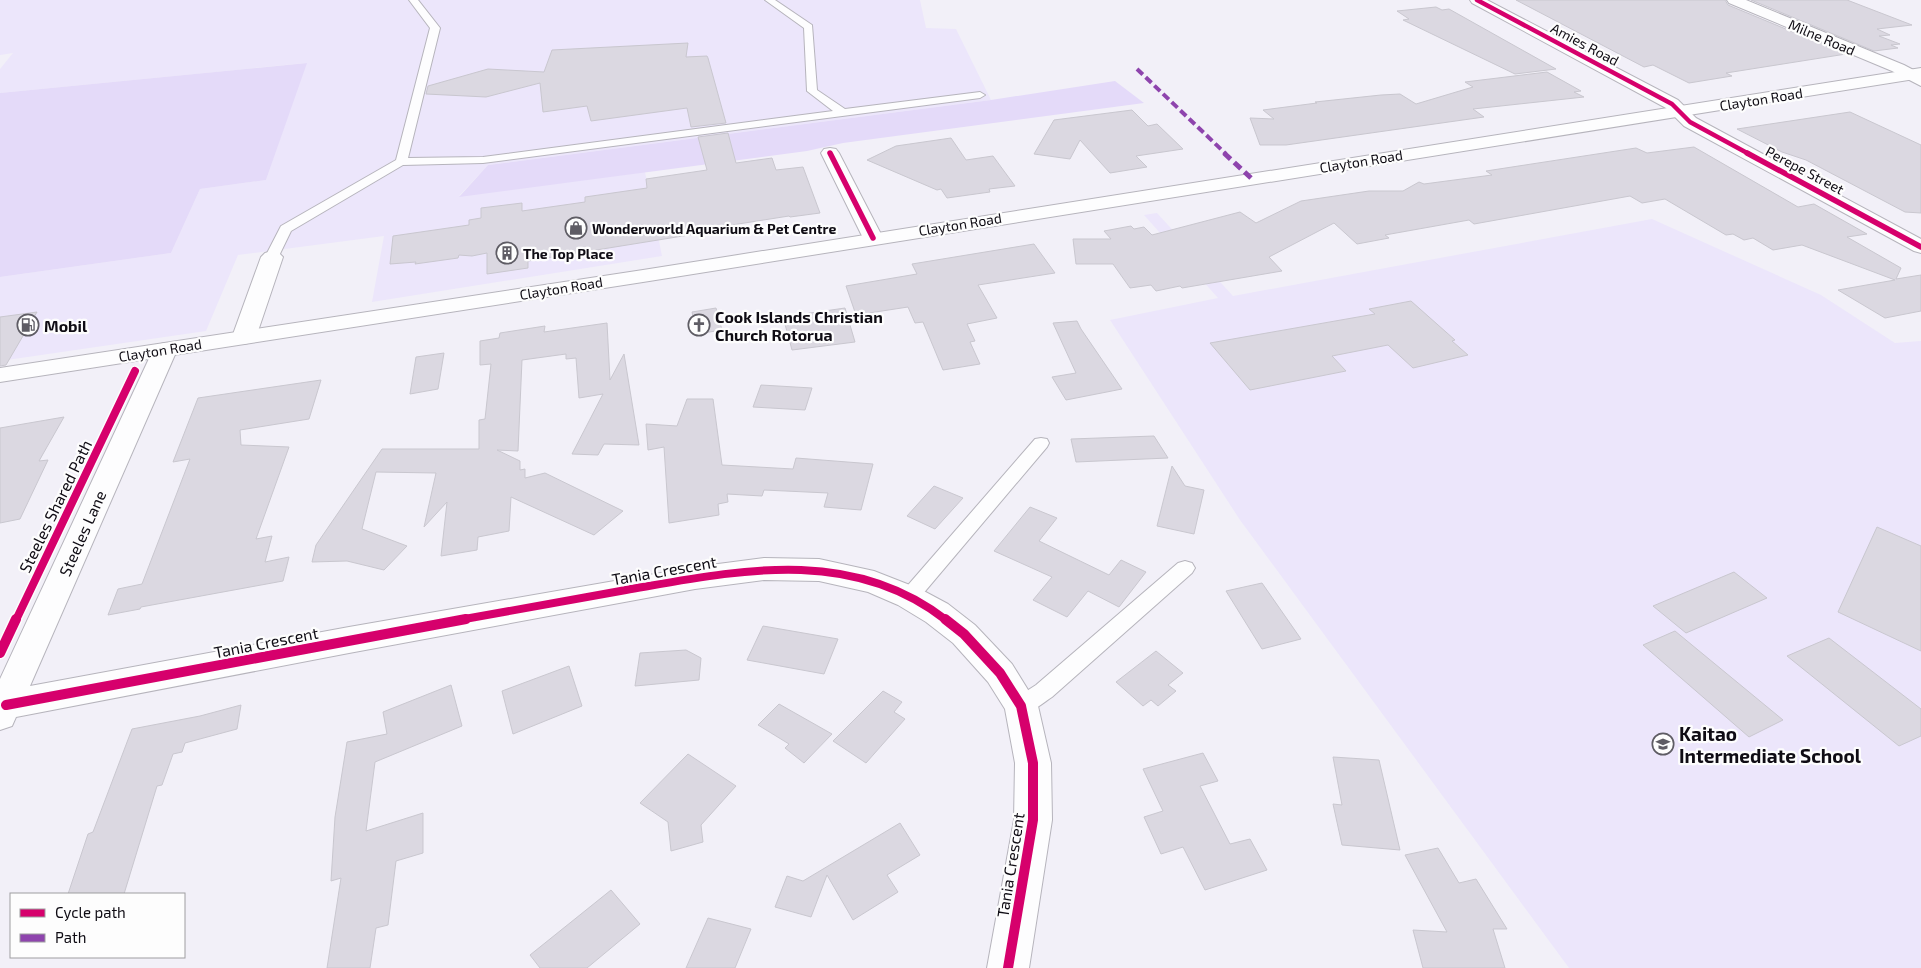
<svg xmlns="http://www.w3.org/2000/svg" width="1921" height="968" viewBox="0 0 1921 968" font-family="'Exo 2',sans-serif">
<rect width="100%" height="100%" fill="#f2f0f8"/>
<!-- built -->
<path fill="#ece6fb" d="M0,0H920L926,28L956,29L991,100L488,165L459,196L645,172L662,256L372,302L384,236L238,255L206,331L0,361V277L171,253L200,189L266,180L306,63L0,93V69L13,53L0,55Z
M1157,213L1233,296L1652,219L1821,295L1895,343L1921,341V968H1569L1240,520L1110,320L1218,298L1144,215Z"/>
<!-- green -->
<path fill="#e4daf9" d="M307,63L266,180L200,189L171,253L0,277V93Z
M1115,81L1144,103L843,143L807,151L459,197L488,165L991,100Z"/>
<!-- building -->
<path fill="#dbd8e1" stroke="#c9c7cf" d="M1516,0H1725L1728,5L1846,54L1726,73L1732,76L1689,83L1653,65L1644,67Z
M1751,0H1847L1912,25L1877,29L1890,35L1879,36L1900,44L1891,45L1898,48L1874,51Z
M1436,7L1442,10L1449,9L1556,69L1515,74L1403,20L1409,19L1397,11Z
M688,43L686,57L707,56L708,58L726,123L691,127L687,108L591,121L587,106L543,112L540,83L486,97L426,94L428,86L488,69L544,72L552,50Z
M1547,72L1581,91L1574,92L1584,97L1473,109L1484,117L1286,145H1260L1250,118L1274,119L1263,110L1317,103L1315,102L1381,95L1400,94L1416,104L1473,87L1465,82Z
M1132,110L1148,126L1157,124L1183,149L1136,156L1147,167L1110,173L1080,140L1070,159L1034,154L1054,120Z
M1850,112L1921,145V213L1905,212L1806,160L1782,152L1737,129Z
M728,133L736,163L772,158L776,170L803,167L820,213L790,217L789,216L694,231L695,234L652,241L528,261V268L487,274V253L472,256L459,255L458,258L415,264L416,262L390,264L393,236L469,225V220L481,218V208L522,203V211L585,202V197L647,188L646,179L707,170L698,137Z
M951,138L966,160L993,156L1015,186L989,189L990,192L947,198L941,189L937,190L867,160L896,146Z
M1694,147L1798,207L1814,204L1867,234L1847,237L1901,268L1896,279L1921,275V311L1885,318L1838,290L1895,280L1802,245L1773,250L1753,238L1744,240L1733,234L1726,235L1665,199L1642,203L1630,196L1474,224L1469,220L1385,235L1389,238L1357,244L1334,223L1269,257L1282,271L1182,288L1180,286L1156,291L1151,285L1130,288L1113,264H1076L1073,239H1111L1104,231L1131,226L1134,229L1144,227L1152,235L1240,212L1256,223L1301,201L1369,191H1403L1419,182L1424,184L1492,175L1486,171L1636,148L1647,153Z
M1034,244L1055,273L978,285L997,318L967,324L975,341L970,342L980,364L943,370L923,322L915,323L908,307L856,315L846,286L917,274L912,264Z
M1411,301L1455,340L1452,341L1468,355L1413,368L1388,345L1332,356L1346,371L1250,390L1210,343L1375,314L1369,309Z
M716,308L722,330L697,334L692,312Z
M845,308L855,342L792,350L783,317Z
M37,312L6,365L0,366V317Z
M1077,321L1081,329L1122,389L1066,400L1052,377L1076,373L1053,323Z
M607,323L610,380L624,354L639,445L604,444L598,455L572,454L603,394L579,398L576,358L566,359V354L522,360L518,451L497,450L520,461V470L525,469V478L545,473L623,511L594,535L511,497L509,531L478,537L477,550L441,556L447,502L424,527L436,473L376,472L362,529L407,546L384,570L347,561L312,562L316,545L382,449H479V420L485,419L491,364L480,365V341L499,338L500,333L545,326L544,332Z
M444,353L438,389L410,394L416,357Z
M321,380L309,419L240,430L241,445L289,447L256,539L272,536L265,562L289,557L283,581L141,607L140,609L108,615L118,589L142,584L190,459L173,462L198,398Z
M761,385L812,388L805,410L753,407Z
M687,399H713L722,465L793,469L796,458L873,464L861,510L824,507L828,493L764,490L762,496L727,494L728,502L718,504L719,515L669,523L664,447L648,450L646,424L677,426Z
M64,417L39,461L48,460L20,519L0,523V428Z
M1154,436L1168,458L1076,462L1071,439Z
M1172,466L1185,486L1204,490L1194,534L1157,526Z
M934,486L963,498L935,529L907,516Z
M1030,507L1057,518L1039,541L1109,575L1121,560L1146,572L1119,607L1088,591L1067,617L1033,600L1052,577L994,551Z
M1877,527L1921,546V651L1838,612Z
M1734,572L1767,598L1686,633L1653,606Z
M1262,583L1301,639L1262,649L1226,591Z
M763,626L838,639L824,674L747,660Z
M1675,631L1783,720L1749,737L1643,645Z
M1829,638L1921,709V736L1899,746L1787,656Z
M686,650L701,658L699,680L635,686L640,653Z
M1156,651L1183,673L1168,685L1176,691L1158,706L1151,700L1143,706L1116,682Z
M569,666L582,706L513,734L502,691Z
M451,685L462,726L375,762L366,831L423,813V853L396,861L388,925L376,928L370,968H327L341,878L331,881L335,817L347,742L387,734L383,712Z
M883,691L902,702L894,712L905,719L866,763L833,741Z
M779,704L832,734L804,763L785,748L789,744L758,725Z
M241,705L237,729L185,743L182,752L173,754L162,785L157,786L124,894H68L88,834L93,832L132,729L200,716Z
M1203,753L1218,781L1200,786L1230,844L1250,839L1267,870L1205,890L1183,847L1161,854L1144,817L1163,811L1143,769Z
M688,754L736,786L701,825L703,842L671,851L668,822L640,803Z
M1333,757L1379,760L1400,850L1342,845L1333,804L1342,805Z
M900,823L920,855L887,875L898,892L853,920L827,875L811,917L775,907L787,876L803,881Z
M1438,848L1459,883L1476,879L1507,929H1493L1505,968H1423L1413,930L1447,932L1405,855Z
M611,890L640,924L587,968H540L530,955Z
M708,918L751,929L735,968H686Z"/>
<g fill="none" stroke-linecap="round" stroke-linejoin="round">
<!-- service casing -->
<g stroke="#b6b4bc" stroke-width="2">
<path id="service" d="M409,0H418L440,28L408,158L483,157L833,111L807,91L804,28L765,0H775L812,25L817,90L845,109L980,92L985,95L980,98L483,163L403,165L291,231L277,260H267L265,257L281,226L396,160L430,28Z
M1041,438L1047,439L1049,443L1047,447L916,602L909,604L902,602L899,597L902,592L1035,439Z
M1185,561L1192,563L1195,568L1192,573L1052,697C1040,705 1028,717 1013,712L1010,706L1013,700L1036,685L1178,563Z"/>
</g>
<!-- minor casing -->
<g stroke="#b6b4bc" stroke-width="2">
<path id="minor" d="M1470,0H1487L1678,100L1696,118L1921,239V253L1914,251L1684,126L1666,108L1472,3Z
M1727,0H1746L1904,65L1921,74V86L1892,71L1729,3Z
M830,148L836,149L839,153L883,238L880,242L873,244L866,242L863,238L821,153L824,149Z
M272,251L279,253L283,257L256,337L252,342L244,344L236,342L232,337L261,257L265,253Z
M165,343L173,345L177,350L30,686L349,627L695,567L764,558L819,559L874,571L920,589L948,604L975,625L1012,664L1038,706L1051,763L1052,820L1029,968H987L1014,820L1015,763L1005,709L988,682L953,643L926,622L898,605L868,592L819,581L764,580L695,589L349,653L16,717L12,726L0,730V679L153,350L157,345Z"/>
</g>
<!-- secondary casing -->
<g stroke="#b6b4bc" stroke-width="2">
<path id="secondary" d="M1921,68V78L643,282L0,382V368L643,270Z"/>
</g>
<!-- service -->
<use href="#service" fill="#fdfdfe" fill-rule="evenodd"/>
<!-- minor -->
<use href="#minor" fill="#fdfdfe" fill-rule="evenodd"/>
<!-- secondary -->
<use href="#secondary" fill="#fdfdfe" fill-rule="evenodd"/>
<!-- quiet-far1 -->
<path stroke="#8e44ad" stroke-width="4" stroke-dasharray="8 4" stroke-linecap="butt" d="M1137,69L1226,154"/>
<!-- quiet -->
<path stroke="#8e44ad" stroke-width="5" stroke-dasharray="9 5" stroke-linecap="butt" d="M1224,153L1251,178"/>
<!-- cycleway-far3 casing -->
<g stroke="#fdfdfd" stroke-width="6">
<path id="cycleway-far3" d="M1477,0L1672,104L1690,122L1749,154"/>
</g>
<!-- cycleway-far2 casing -->
<g stroke="#fdfdfd" stroke-width="8">
<path id="cycleway-far2" d="M830,153L873,238
M1747,153L1921,247"/>
</g>
<!-- cycleway-far1 casing -->
<g stroke="#fdfdfd" stroke-width="11">
<path id="cycleway-far1" d="M16,620L135,371
M459,620C515,610 571,600 626,590C736,571 850,545 946,620"/>
</g>
<!-- cycleway casing -->
<g stroke="#fdfdfd" stroke-width="13">
<path id="cycleway" d="M945,619L964,634L1000,673L1021,706L1033,763V820L1008,968
M0,653L16,619
M6,705L466,619"/>
</g>
<!-- cycleway-far3 -->
<use href="#cycleway-far3" stroke="#d6006c" stroke-width="4.5"/>
<!-- cycleway-far2 -->
<use href="#cycleway-far2" stroke="#d6006c" stroke-width="5.5"/>
<!-- cycleway-far1 -->
<use href="#cycleway-far1" stroke="#d6006c" stroke-width="8"/>
<!-- cycleway -->
<use href="#cycleway" stroke="#d6006c" stroke-width="10"/>
</g>
<!-- icons -->
<defs>
<g id="shop-ring" transform="scale(1.125)"><circle r="9.5" fill="#fdfdfd" stroke="#5e5c64" stroke-width="1.5"/><path d="M-5-2.5h2.3a2.7 3.5 0 0 1 5.4 0H5L5.5 6h-11ZM-1.5-2.5h3a1.5 2.3 0 0 0-3 0Z" fill="#5e5c64"/></g>
<g id="building-ring" transform="scale(1.125)"><circle r="9.5" fill="#fdfdfd" stroke="#5e5c64" stroke-width="1.5"/><path d="M-4-6H4V6H1V3H-1V6H-4ZM-2.5-4.3h1.7v1.8h-1.7ZM.8-4.3h1.7v1.8H.8ZM-2.5-1h1.7V.8h-1.7ZM.8-1h1.7V.8H.8Z" fill="#5e5c64"/></g>
<g id="fuel-ring" transform="scale(1.125)"><circle r="9.5" fill="#fdfdfd" stroke="#5e5c64" stroke-width="1.5"/><path d="M-5.5-6h7V0h2V4h1.3V-2.5L3-4.5l.8-.8L6-3V5H2.5V1h-1V6h-7ZM-4.2-4.7v3.2H.2V-4.7Z" fill="#5e5c64"/></g>
<g id="church-ring" transform="scale(1.125)"><circle r="9.5" fill="#fdfdfd" stroke="#5e5c64" stroke-width="1.5"/><path d="M-1.2-6h2.4v3.5h3.3v2.4h-3.3V6h-2.4V-.1h-3.3v-2.4h3.3Z" fill="#5e5c64"/></g>
<g id="school-ring" transform="scale(1.125)"><circle r="9.5" fill="#fdfdfd" stroke="#5e5c64" stroke-width="1.5"/><path d="M0-5L7-2L0 1L-7-2ZM-4 1L0 2.5L4 1V4Q0 6-4 4Z" fill="#5e5c64"/></g>
</defs>
<g fill-rule="evenodd">
<use href="#shop-ring" x="576" y="228"/>
<use href="#building-ring" x="507" y="253"/>
<use href="#fuel-ring" x="28" y="325"/>
<use href="#church-ring" x="699" y="325"/>
<use href="#school-ring" x="1663" y="744"/>
</g>
<g text-anchor="middle" dominant-baseline="central" stroke-width="4.5" stroke-linejoin="round" paint-order="stroke">
<!-- far-street labels -->
<g font-size="14" fill="#0f0c14" stroke="#fdfdfd">
<text transform="translate(1822 37) rotate(23)">Milne Road</text>
<text transform="translate(1585 44) rotate(28)">Amies Road</text>
<text transform="translate(1761 99) rotate(-9)">Clayton Road</text>
<text transform="translate(1361 161) rotate(-9)">Clayton Road</text>
<text transform="translate(1805 170) rotate(28)">Perepe Street</text>
<text transform="translate(960 224) rotate(-9)">Clayton Road</text>
<text transform="translate(561 288) rotate(-9)">Clayton Road</text>
<text transform="translate(160 350) rotate(-9)">Clayton Road</text>
</g>
<!-- far-poi labels -->
<g font-size="14" font-weight="bold" fill="#0f0c14" stroke="#fdfdfd" text-anchor="start">
<text x="592" y="228">Wonderworld Aquarium &amp; Pet Centre</text>
<text x="523" y="253">The Top Place</text>
</g>
<!-- poi labels -->
<g font-size="16" font-weight="bold" fill="#0f0c14" stroke="#fdfdfd" text-anchor="start">
<text x="715" y="316">Cook Islands Christian<tspan x="715" dy="18">Church Rotorua</tspan></text>
<text x="44" y="325">Mobil</text>
</g>
<!-- street labels -->
<g font-size="16" fill="#0f0c14" stroke="#fdfdfd">
<text transform="translate(55 506) rotate(-64)">Steeles Shared Path</text>
<text transform="translate(82 533) rotate(-66)">Steeles Lane</text>
<text transform="translate(664 570) rotate(-10)">Tania Crescent</text>
<text transform="translate(266 642) rotate(-11)">Tania Crescent</text>
<text transform="translate(1010 865) rotate(-81)">Tania Crescent</text>
</g>
<!-- near-poi labels -->
<g font-size="19" font-weight="bold" fill="#0f0c14" stroke="#fdfdfd" text-anchor="start">
<text x="1679" y="733">Kaitao<tspan x="1679" dy="22">Intermediate School</tspan></text>
</g>
</g>
<!-- legend -->
<rect x="10" y="893" width="175" height="65" fill="#fdfdfd" stroke="#9e9da0"/>
<rect x="20" y="909" width="25" height="8" fill="#d6006c" stroke="#9e9da0"/>
<text x="55" y="918" font-size="15" fill="#0f0c14">Cycle path</text>
<rect x="20" y="934" width="25" height="8" fill="#8e44ad" stroke="#9e9da0"/>
<text x="55" y="943" font-size="15" fill="#0f0c14">Path</text>
</svg>
